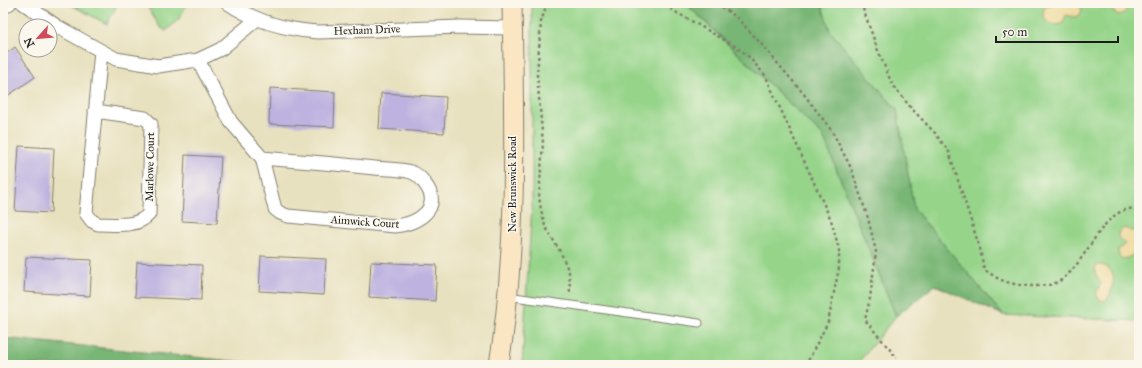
<svg xmlns="http://www.w3.org/2000/svg" width="1142" height="368" viewBox="0 0 1142 368" font-family="'IM FELL Great Primer',serif">
<rect width="100%" height="100%" fill="#fbf7ec"/>
<filter id="ink" filterUnits="userSpaceOnUse"><feTurbulence type="fractalNoise" baseFrequency=".025" numOctaves="2"/><feDisplacementMap in="SourceGraphic" scale="8" xChannelSelector="R" yChannelSelector="G"/><feConvolveMatrix kernelMatrix="1 2 1 2 8 2 1 2 1" color-interpolation-filters="sRGB"/></filter>
<filter id="wash" filterUnits="userSpaceOnUse"><feTurbulence type="fractalNoise" baseFrequency=".012" numOctaves="4" result="noise"/><feDisplacementMap in="SourceGraphic" scale="16" xChannelSelector="R" yChannelSelector="G"/><feGaussianBlur stdDeviation="0.9" result="paint"/><feColorMatrix in="noise" values="0 0 0 0 0 0 0 0 0 0 0 0 0 0 0 0 0 1.4 0 .05"/><feComposite in="paint" operator="in"/></filter>
<g filter="url(#wash)">
<rect width="100%" height="100%" fill="#e8e1bf"/>
<!-- green -->
<path fill="#95d489" stroke="#587852" d="M68,3H118L107,24Z
M145,3H188L178,20L166,31L160,27Z
M532,3H685L823,136L896,316L856,365H522L532,206Z
M821,3H1139V321L1003,315L914,209L897,110L830,31Z"/>
<!-- forest -->
<path fill="#78b675" stroke="#4a6948" d="M686,3H821L830,31L897,110L914,209L1003,315L935,285L896,316L823,136Z
M3,338L273,365H3Z"/>
<!-- sand -->
<path fill="#eeda9e" stroke="#857b5d" d="M1053,3H1075L1078,4L1082,10C1079,19 1074,17 1066,15L1064,21L1062,24C1045,29 1034,9 1053,3Z
M1115,3H1127C1127,10 1126,13 1119,15L1113,12V8Z
M1124,228L1135,232L1138,231L1139,228V250C1132,256 1119,266 1118,250L1125,244L1118,237V233Z
M1097,265C1106,264 1112,270 1114,278L1110,295L1105,301L1100,300C1094,294 1097,290 1101,284L1095,273V268Z"/>
<g id="blocks">
<!-- building -->
<path fill="#beb3e0" d="M15,47L35,77L3,99V56Z
M270,88L335,92L334,127L269,124Z
M381,93L446,97L444,133L379,129Z
M19,146L54,148L51,213L15,211Z
M185,155L221,157L217,223L182,221Z
M261,256L326,259L324,295L259,291Z
M26,257L92,260L90,296L24,292Z
M137,262L202,265L201,300L135,297Z
M371,262L437,265L435,301L369,297Z"/>
</g>
</g>
<g filter="url(#ink)">
<use href="#blocks" fill-opacity="0" stroke="#827e6e" stroke-width="1"/>
<g fill="none" stroke-linecap="round" stroke-linejoin="round">
<!-- lane casing -->
<g stroke="#827e6e" stroke-width="9">
<path id="lane" d="M507,296L699,323"/>
</g>
<!-- street casing -->
<g stroke="#827e6e" stroke-width="15">
<path id="street" d="M23,3L58,27L116,59L158,66L198,60L221,49L257,19
M228,3C256,22 286,30 319,32L460,27L512,28
M3,8L10,3
M198,60L231,122L262,158C300,161 337,164 375,168C385,169 402,169 411,172C417,174 422,179 425,184C444,208 417,224 395,226L288,216L280,213L275,209L262,158
M95,111L145,118L151,124L149,214C137,228 115,224 98,224L92,221L86,213L101,51"/>
</g>
<!-- secondary casing -->
<g stroke="#827e6e" stroke-width="21">
<path id="secondary" d="M499,365C518,246 514,123 512,3"/>
</g>
<!-- path -->
<path stroke="#827e6e" stroke-width="2.5" stroke-dasharray="3 3" stroke-linecap="butt" d="M547,3L541,22L537,75L543,143L539,197L541,210L545,226L561,253L569,272L570,294
M660,3L733,45L747,55L765,75L831,220L839,249V268L828,322L806,365
M717,3L737,18L756,38L803,93L832,131L851,168L868,218L876,252L870,298L865,320L897,358
M861,3L877,48L892,84L911,108L935,133L949,152L980,249L984,269C999,281 1009,284 1029,286C1036,286 1045,286 1053,284C1086,273 1100,202 1139,209"/>
<!-- lane -->
<use href="#lane" stroke="#fff" stroke-width="7"/>
<!-- street -->
<use href="#street" stroke="#fff" stroke-width="13"/>
<!-- secondary -->
<use href="#secondary" stroke="#fbe6c4" stroke-width="19"/>
</g>
</g>
<g text-anchor="middle" dominant-baseline="central" stroke-width="3" stroke-linejoin="round" paint-order="stroke">
<!-- street labels -->
<g font-size="11" fill="#1c1c1c" stroke="#fbf7ec">
<text transform="translate(367 30) rotate(-2)">Hexham Drive</text>
<text transform="translate(150 167) rotate(-89)">Marlowe Court</text>
<text transform="translate(512 184) rotate(-90)">New Brunswick Road</text>
<text transform="translate(365 222) rotate(4)">Aimwick Court</text>
</g>
</g>
<!-- margin -->
<rect width="1142" height="368" fill="none" stroke="#fbf7ec" stroke-width="16"/>
<!-- north arrow -->
<g transform="translate(38 38) rotate(243)"><circle r="19" fill="#fbf7ec" stroke="#a29f99"/>
<path d="M0-3L7 15L0 10L-7 15Z" fill="#d1495b"/>
<text y="-6" font-size="11" font-weight="bold" text-anchor="middle" fill="#1c1c1c">N</text>
</g>
<!-- scale -->
<path d="M996 36v6h122v-6" fill="none" stroke="#1c1c1c" stroke-width="2"/>
<text x="1002" y="36" font-size="12" fill="#1c1c1c" stroke="#fbf7ec" stroke-width="3" paint-order="stroke">50 m</text>
</svg>
